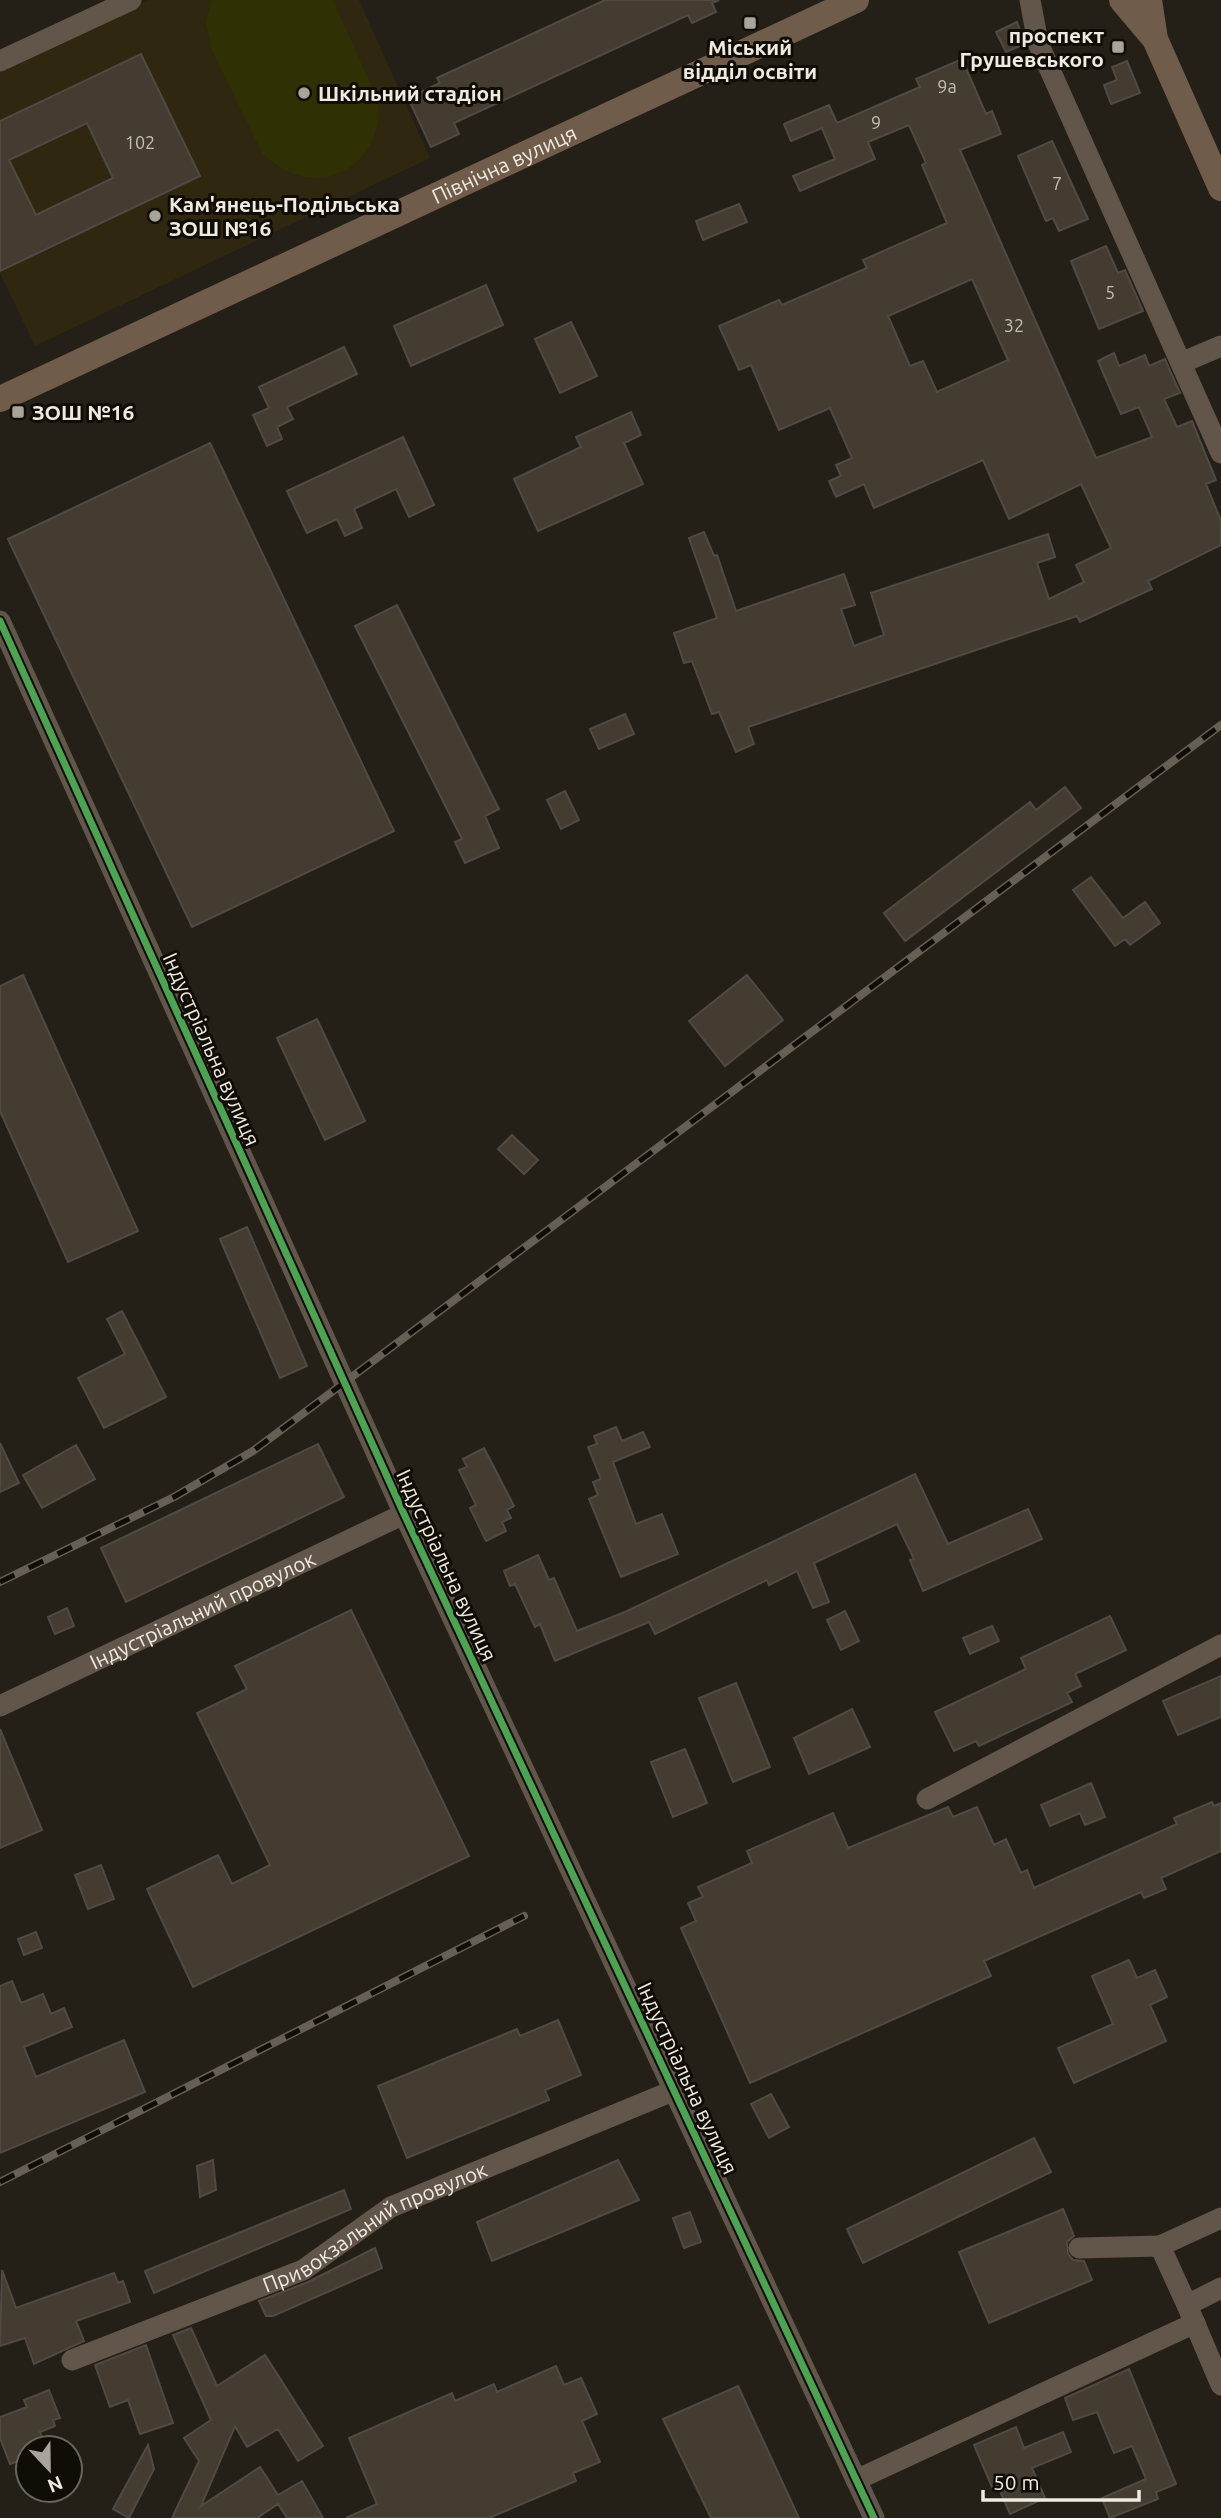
<svg xmlns="http://www.w3.org/2000/svg" width="1221" height="2518" viewBox="0 0 1221 2518" font-family="Ubuntu,sans-serif">
<rect width="100%" height="100%" fill="#242017"/>
<!-- built -->
<path fill="#2f2710" d="M149,0H359L430,158L35,346L0,273V70Z"/>
<!-- green -->
<path fill="#2f3003" d="M211,0H333L378,100C385,171 312,204 262,153L212,51L206,23Z"/>
<!-- building -->
<path fill="#443c31" stroke="#504a44" stroke-width="2" fill-rule="evenodd" d="M605,0H719L712,3L716,12L692,23L688,15L454,123L459,134L431,147L408,98L440,83L437,78Z
M1017,22L1025,44L1006,52L996,32Z
M141,54L200,176L0,271V121ZM87,123L113,178L36,215L9,160Z
M962,59L986,114L992,111L1001,134L960,150L1096,458L1152,437L1139,407L1121,414L1098,361L1114,353L1119,366L1145,355L1149,366L1165,359L1180,393L1164,399L1177,427L1192,421L1216,480L1206,484L1221,521V545L1148,581L1152,589L1080,622L1077,616L748,727L754,744L736,752L719,712L712,714L692,661L684,663L674,633L717,618L689,538L704,532L714,556L717,555L736,611L844,574L855,605L841,609L854,646L884,635L871,593L1048,534L1055,557L1037,563L1049,599L1084,582L1076,565L1111,548L1081,484L1009,519L983,460L874,508L864,484L836,497L829,481L841,476L836,465L852,458L830,408L779,430L751,365L739,370L719,326L779,300L782,305L867,268L863,260L947,223L922,165L926,163L909,125L868,142L875,159L800,191L793,176L835,159L822,128L791,141L784,124L829,105L837,123L920,87L916,79ZM972,279L1008,360L937,392L923,361L910,366L888,316Z
M1127,61L1140,93L1111,104L1104,85L1117,80L1112,67Z
M1052,141L1088,219L1059,231L1053,218L1046,221L1018,156Z
M739,204L747,222L703,240L696,221Z
M1106,246L1118,273L1125,270L1143,311L1099,329L1071,261Z
M486,285L503,325L411,366L394,326Z
M571,322L597,376L560,393L535,339Z
M344,347L357,374L287,407L293,419L277,427L282,439L267,446L253,415L269,408L259,387Z
M631,412L641,435L624,443L643,484L538,531L514,479L581,447L576,437Z
M403,437L434,505L409,517L396,489L354,509L362,528L345,536L337,519L307,533L287,491Z
M210,443L394,831L192,927L8,539Z
M397,605L499,809L485,816L499,848L465,863L455,842L462,839L355,626Z
M625,714L634,734L599,749L590,729Z
M1065,787L1081,808L905,941L884,913L1030,802L1036,810Z
M565,791L579,820L561,829L547,800Z
M1091,877L1123,918L1145,902L1160,923L1130,945L1125,939L1115,946L1073,890Z
M23,975L138,1231L68,1262L0,1111V986Z
M747,975L783,1020L725,1066L689,1021Z
M317,1019L365,1121L325,1140L277,1038Z
M512,1135L538,1160L524,1174L498,1149Z
M247,1227L307,1366L280,1378L220,1239Z
M122,1311L166,1397L104,1428L78,1378L125,1354L107,1319Z
M616,1427L622,1441L643,1432L650,1447L613,1462L636,1524L662,1514L678,1554L621,1577L589,1499L598,1495L593,1482L601,1479L588,1447L597,1444L594,1436Z
M0,1443L19,1483L0,1492Z
M318,1444L344,1497L126,1602L101,1548Z
M76,1445L95,1479L42,1508L23,1475Z
M484,1448L514,1506L507,1510L511,1518L502,1522L506,1531L486,1541L470,1508L476,1505L459,1470L467,1467L463,1459Z
M915,1474L948,1544L1028,1509L1042,1539L923,1591L910,1560L914,1559L897,1524L814,1563L829,1602L813,1608L797,1571L769,1585L767,1580L655,1634L649,1622L555,1661L540,1624L535,1627L515,1584L510,1586L504,1571L538,1555L549,1580L554,1578L577,1631L625,1612Z
M67,1608L74,1626L55,1634L48,1617Z
M351,1610L469,1856L193,1987L147,1889L218,1855L232,1884L270,1865L197,1713L247,1689L235,1666Z
M845,1611L859,1641L841,1650L827,1620Z
M1110,1616L1126,1650L1075,1674L1081,1686L1067,1693L1072,1702L979,1746L976,1741L954,1751L935,1712L1026,1669L1021,1658Z
M992,1626L999,1641L970,1654L963,1638Z
M1221,1676V1717L1178,1735L1163,1701Z
M736,1683L770,1767L733,1782L699,1698Z
M852,1709L870,1747L809,1774L794,1738Z
M0,1729L42,1830L0,1848Z
M685,1749L707,1803L673,1817L651,1762Z
M1091,1783L1105,1817L1085,1825L1080,1813L1050,1826L1041,1805Z
M1212,1802L1214,1806L1221,1803V1851L1161,1878L1166,1889L1144,1898L1141,1892L984,1961L991,1976L750,2083L681,1928L696,1921L688,1903L703,1897L698,1887L752,1863L747,1851L833,1813L848,1848L948,1807L953,1817L977,1807L994,1845L1006,1839L1021,1873L1027,1870L1034,1888L1177,1824L1174,1818Z
M101,1865L114,1899L88,1909L75,1875Z
M36,1932L42,1948L24,1955L18,1939Z
M1129,1960L1137,1978L1155,1970L1167,1997L1150,2005L1166,2041L1074,2083L1058,2048L1113,2024L1092,1976Z
M12,1981L21,2003L43,1994L51,2014L64,2008L72,2027L24,2047L36,2077L124,2040L145,2092L0,2153V1986Z
M558,2020L581,2075L545,2090L549,2100L407,2158L378,2086L517,2029L520,2036Z
M771,2094L789,2127L769,2138L751,2104Z
M1034,2138L1051,2172L863,2263L847,2229Z
M213,2160L216,2190L200,2197L197,2166Z
M618,2160L639,2200L492,2261L477,2222Z
M344,2190L351,2209L154,2293L145,2271Z
M1063,2209L1074,2236L1067,2242L1068,2254L1073,2260L1084,2261L1092,2280L989,2323L959,2252Z
M690,2212L701,2242L684,2248L673,2218Z
M375,2248L382,2268L273,2316H266L259,2301L308,2282Z
M2,2270L16,2308L114,2273L118,2283L123,2281L130,2302L76,2321L84,2341L34,2364L25,2338L0,2346Z
M191,2328L217,2386L265,2355L323,2446L298,2461L278,2429L247,2447L235,2426L201,2506L260,2467L278,2495L302,2481L323,2518H287L278,2504L257,2518H172L199,2461L184,2438L211,2420L173,2335Z
M146,2345L173,2423L140,2434L128,2400L110,2407L95,2365Z
M556,2366L564,2385L581,2378L597,2414L582,2421L600,2462L573,2473L576,2481L489,2518H346L377,2504L349,2438L452,2393L455,2401L494,2384L497,2392Z
M1129,2369L1176,2484L1156,2492L1158,2499L1110,2518L1102,2498L1146,2479L1132,2446L1114,2453L1097,2412L1073,2420L1065,2398Z
M738,2386L799,2518H711L663,2419Z
M49,2390L60,2418L53,2420L55,2426L40,2432L46,2448H28V2458L10,2464L0,2438V2417L27,2407L24,2400Z
M1016,2427L1024,2448L1063,2432L1071,2452L1032,2468L1045,2498L1010,2514L997,2484L992,2487L974,2445Z
M148,2445L154,2469L129,2518L113,2509Z"/>
<g fill="none" stroke-linecap="round" stroke-linejoin="round">
<!-- minor -->
<g stroke="#62554a" stroke-width="21">
<path d="M1030,0L1038,43L1221,453"/>
<path d="M0,61L131,0"/>
<path d="M1181,363L1221,346"/>
<path d="M0,621L404,1514L874,2518"/>
<path id="s1" d="M0,1706L404,1514"/>
<path d="M927,1799L1221,1645"/>
<path d="M1160,2246L1221,2218"/>
<path d="M1079,2248L1160,2246L1187,2305"/>
<path d="M1221,2288L1187,2305L1221,2385"/>
<path id="s2" d="M72,2360L303,2270L391,2207L675,2090"/>
<path d="M856,2480L1195,2323"/>
</g>
<!-- major -->
<g stroke="#705c4b" stroke-width="26">
<path d="M1122,0L1155,39"/>
<path d="M1149,0L1155,39L1221,188"/>
<path id="s3" d="M0,399L856,0"/>
</g>
<!-- rail casing -->
<g stroke="#665f56" stroke-width="8">
<path id="rail" d="M0,1582L174,1497L253,1451L1221,725
M0,2182L524,1916"/>
</g>
<!-- rail -->
<use href="#rail" stroke="#100d06" stroke-width="5" stroke-dasharray="16" stroke-linecap="butt"/>
<!-- cycleway casing -->
<g stroke="#100d06" stroke-width="11">
<path id="cycleway" d="M0,621L404,1514L874,2518"/>
</g>
<!-- cycleway -->
<use href="#cycleway" stroke="#4ca352" stroke-width="7"/>
</g>
<!-- markers -->
<g fill="#a8a49a" stroke="#100d06" stroke-width="2.5">
<rect x="743" y="16" width="14" height="14" rx="3.5"/>
<rect x="1111" y="40" width="14" height="14" rx="3.5"/>
<circle cx="304" cy="93" r="7"/>
<circle cx="155" cy="216" r="7"/>
<rect x="11" y="405" width="14" height="14" rx="3.5"/>
</g>
<g text-anchor="middle" dominant-baseline="central" stroke-width="6" stroke-linejoin="round" paint-order="stroke">
<!-- number labels -->
<g font-size="18" fill="#c4bfb4">
<text x="947" y="86">9а</text>
<text x="876" y="122">9</text>
<text x="140" y="142">102</text>
<text x="1057" y="183">7</text>
<text x="1110" y="292">5</text>
<text x="1014" y="325">32</text>
</g>
<!-- poi labels -->
<g font-size="21" font-weight="bold" fill="#efebe0" stroke="#100d06" text-anchor="start">
<text x="1104" y="35" text-anchor="end">проспект<tspan x="1104" dy="24">Грушевського</tspan></text>
<text x="750" y="47" text-anchor="middle">Міський<tspan x="750" dy="24">відділ освіти</tspan></text>
<text x="318" y="93">Шкільний стадіон</text>
<text x="169" y="204">Кам'янець-Подільська<tspan x="169" dy="24">ЗОШ №16</tspan></text>
<text x="32" y="412">ЗОШ №16</text>
</g>
<!-- street labels -->
<g font-size="21" fill="#efebe0" stroke="#100d06">
<text stroke="none"><textPath href="#s3" startOffset="556">Північна вулиця</textPath></text>
<text transform="translate(212 1049) rotate(66)">Індустріальна вулиця</text>
<text transform="translate(447 1565) rotate(65)">Індустріальна вулиця</text>
<text stroke="none"><textPath href="#s1" startOffset="224">Індустріальний провулок</textPath></text>
<text transform="translate(688 2078) rotate(65)">Індустріальна вулиця</text>
<text stroke="none"><textPath href="#s2" startOffset="332">Привокзальний провулок</textPath></text>
</g>
</g>
<!-- north arrow -->
<g transform="translate(49 2469) rotate(158)"><circle r="33" fill="#100d06" stroke="#69665d" stroke-width="2"/>
<path d="M0-5L12 26L0 18L-12 26Z" fill="#a8a49a"/>
<text y="-10" font-size="19" font-weight="bold" text-anchor="middle" fill="#efebe0">N</text>
</g>
<!-- scale -->
<path d="M983 2490v10h156v-10" fill="none" stroke="#efebe0" stroke-width="3.5"/>
<text x="993" y="2490" font-size="21" fill="#efebe0" stroke="#100d06" stroke-width="5" paint-order="stroke">50 m</text>
</svg>
